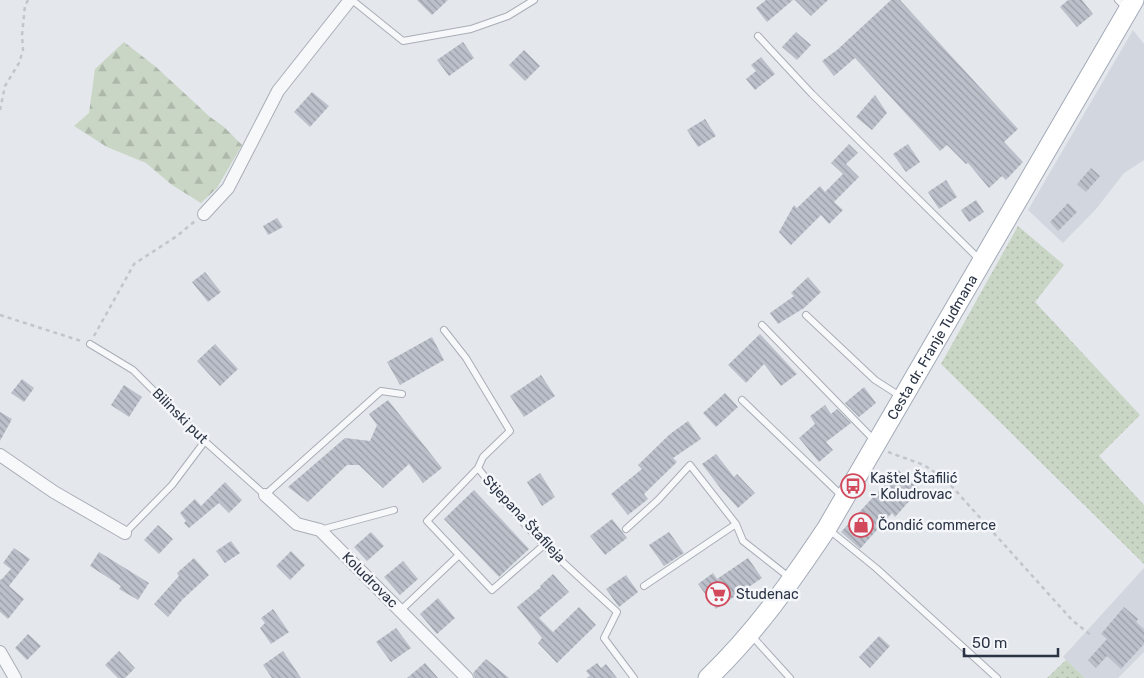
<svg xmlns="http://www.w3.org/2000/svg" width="1144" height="678" viewBox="0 0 1144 678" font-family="Rubik,sans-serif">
<defs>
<pattern id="grass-dots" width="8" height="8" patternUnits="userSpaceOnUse" patternTransform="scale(1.25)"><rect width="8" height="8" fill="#c9d6c5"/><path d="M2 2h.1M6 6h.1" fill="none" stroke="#adb8ab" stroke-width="1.8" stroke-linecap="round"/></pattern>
<pattern id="forest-firs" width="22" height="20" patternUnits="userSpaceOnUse" patternTransform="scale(1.25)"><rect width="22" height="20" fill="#c9d6c5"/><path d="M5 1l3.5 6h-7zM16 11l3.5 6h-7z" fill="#adb8ab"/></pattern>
<pattern id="building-back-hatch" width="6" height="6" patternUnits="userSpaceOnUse" patternTransform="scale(1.25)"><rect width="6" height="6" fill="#bbc0ca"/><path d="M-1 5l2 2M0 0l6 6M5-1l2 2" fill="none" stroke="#989da6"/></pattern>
</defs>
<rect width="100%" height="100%" fill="#e4e7ec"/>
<!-- built -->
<path fill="#d2d6de" d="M1133,30L1144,44V160L1124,173L1096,209L1063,243L1028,210Z
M1144,568V652L1118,678H1085L1063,657Z"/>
<!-- grass -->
<path fill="url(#grass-dots)" d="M1018,226L1064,265L1035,302L1140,415L1099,456L1144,505V564L941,364Z
M1066,660L1085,678H1047Z"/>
<!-- forest -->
<path fill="url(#forest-firs)" d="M124,42L156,67L210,117L223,126L242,145L217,188L201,203L172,185L146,163L107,147L74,126L89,113L95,69Z"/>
<!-- building -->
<path fill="url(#building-back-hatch)" d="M417,0H448L432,15Z
M766,0H793L767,22L756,8Z
M795,0H828L811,16Z
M891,0H900L1018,129L1004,142L1023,162L1006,180L1002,176L989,188L968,163L966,164L947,145L940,151L855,58L834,76L822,61L837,50Z
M1068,0H1082L1093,14L1077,27L1060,7Z
M796,32L811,45L797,60L782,47Z
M463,42L474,58L449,76L437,60Z
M524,50L540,66L525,81L509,65Z
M761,57L775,74L755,90L746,79L756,71L751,65Z
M312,92L329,106L310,127L294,112Z
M875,95L887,113L872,130L856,117Z
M705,119L716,136L698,147L687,130Z
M849,144L858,153L846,164L859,177L834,202L843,210L829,224L821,215L791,245L779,232L794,205L797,208L820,186L825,192L843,174L831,163Z
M908,144L920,162L906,172L893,154Z
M1091,168L1100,176L1086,192L1077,184Z
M946,180L957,197L939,209L928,192Z
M976,200L984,212L969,222L961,210Z
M1068,203L1077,212L1058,231L1050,222Z
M277,218L283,227L268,235L263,226Z
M205,272L221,292L208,302L192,282Z
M808,277L821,292L804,308L778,324L770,313L794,296L791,293Z
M760,334L797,374L781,386L764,364L746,383L728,365Z
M432,337L444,360L400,385L387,362Z
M215,344L238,369L220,386L197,361Z
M541,375L555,396L524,417L510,396Z
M22,379L34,388L24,402L11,393Z
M124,385L142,397L129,417L111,405Z
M864,387L876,403L859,417L845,403Z
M725,393L738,407L716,427L703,413Z
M388,400L442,468L423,483L409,464L383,488L359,465H347L308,502L288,487L345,438L370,441L377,425L369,414Z
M825,405L831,414L837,409L851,423L826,442L833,450L819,462L799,438L815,424L810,416Z
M0,412L12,419L0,441Z
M688,421L701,439L673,458L677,462L644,494L648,499L628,515L611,494L642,469L638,465L670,434Z
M716,454L734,477L737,474L755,493L738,508L721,489L702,464Z
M898,470L920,489L895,517L892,513L860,549L841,532Z
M540,473L555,497L542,506L527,482Z
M225,482L242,500L229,513L219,503L189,528L184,523L186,521L180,513L195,499L201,506Z
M474,490L529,549L499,577L444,519Z
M612,519L627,538L605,555L590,536Z
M158,525L173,539L159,554L144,540Z
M371,532L384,546L367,561L354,547Z
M669,532L684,553L664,566L649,545Z
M231,541L240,553L225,563L216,551Z
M14,548L30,559L9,586L24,599L8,619L0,612V579L1,580L11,569L3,563Z
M291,551L305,565L290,580L276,566Z
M99,552L149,583L138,600L119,589L121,586L90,566Z
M194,558L209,575L182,600L168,617L154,604L179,576L177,573Z
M748,558L762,578L716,609L698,584L713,573L717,579Z
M403,561L418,579L400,595L384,577Z
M553,574L569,592L539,618L553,632L579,607L596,625L557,663L538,643L542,638L517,607L541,587L540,586Z
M626,575L638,592L619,607L606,589Z
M438,598L455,618L437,634L420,614Z
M1124,607L1138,619L1136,622L1144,629V644L1121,669L1107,656L1096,668L1088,660L1107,639L1101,634Z
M273,609L289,632L271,644L260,628L265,623L261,618Z
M396,628L411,648L391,662L376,642Z
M28,634L41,646L27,660L15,648Z
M879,636L890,646L870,668L859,657Z
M119,651L135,668L125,678H118L105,665Z
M283,651L301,678H272L263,665Z
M486,659L509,678H475L473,673Z
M425,663L438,678H407Z
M597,663L601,668L606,664L617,678H587L590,676L586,671Z"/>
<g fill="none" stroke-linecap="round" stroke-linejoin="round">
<!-- service casing -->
<g stroke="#a9aeb7" stroke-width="8">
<path id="service" d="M352,0L403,41L471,29L508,16L534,0
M1118,0L1127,9
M758,36L812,94L980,260
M806,315L875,380L900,396
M762,325L875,441
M444,330L466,358L510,431L483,457L478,468L503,500L544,545L617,612L604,638L634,678
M90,344L133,370L200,437L265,495L381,391L402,394
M742,400L842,496
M478,468L427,521L492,590L544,545
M626,529L658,500L690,465L736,524L743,541L790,578
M828,529L876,568L997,678
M320,530L394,510
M125,533L172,485L205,441
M644,586L736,524
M400,611L459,555
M751,635L790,678"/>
</g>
<!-- minor casing -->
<g stroke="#a9aeb7" stroke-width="14">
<path id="minor" d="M204,214L228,188L278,91L350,0
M0,455L54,492L125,533
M265,495L297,524L320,530L467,678
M0,652L15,678"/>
</g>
<!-- primary casing -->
<g stroke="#a3abb8" stroke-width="21">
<g id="primary">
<path id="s1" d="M708,678C755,633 791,582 827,528L1134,0"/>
</g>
</g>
<!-- path -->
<path stroke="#c2c5cb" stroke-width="2.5" stroke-dasharray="4 4" stroke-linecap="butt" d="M0,110L5,86L19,63L23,50L22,35L25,6L28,0
M0,315L81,341
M94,336L134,264L177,236L195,221
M888,452L924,465L947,481L1072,620L1093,637"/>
<!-- service -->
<use href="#service" stroke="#f7f8fa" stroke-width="6"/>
<!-- minor -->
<use href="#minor" stroke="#f7f8fa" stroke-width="12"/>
<!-- primary -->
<use href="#primary" stroke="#fff" stroke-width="19"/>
</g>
<!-- icons -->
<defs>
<g id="bus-ring" transform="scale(1.25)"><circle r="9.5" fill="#f4f6f9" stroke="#d1495b" stroke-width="1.5"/><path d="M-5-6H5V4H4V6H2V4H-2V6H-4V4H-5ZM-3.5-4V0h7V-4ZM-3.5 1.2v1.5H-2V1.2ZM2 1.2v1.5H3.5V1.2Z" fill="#d1495b"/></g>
<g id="shop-ring" transform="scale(1.25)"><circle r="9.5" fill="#f4f6f9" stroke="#d1495b" stroke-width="1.5"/><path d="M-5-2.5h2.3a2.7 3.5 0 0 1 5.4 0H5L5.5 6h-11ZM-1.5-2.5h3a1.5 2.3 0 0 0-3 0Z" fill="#d1495b"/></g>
<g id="supermarket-ring" transform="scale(1.25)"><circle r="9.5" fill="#f4f6f9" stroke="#d1495b" stroke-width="1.5"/><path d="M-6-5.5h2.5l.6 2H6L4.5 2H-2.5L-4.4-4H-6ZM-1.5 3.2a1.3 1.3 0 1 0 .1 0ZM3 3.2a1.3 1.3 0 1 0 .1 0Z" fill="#d1495b"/></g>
</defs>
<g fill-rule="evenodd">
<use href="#bus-ring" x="853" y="486"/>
<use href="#shop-ring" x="861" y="525"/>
<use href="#supermarket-ring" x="718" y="594"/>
</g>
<g text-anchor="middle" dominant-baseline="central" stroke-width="5" stroke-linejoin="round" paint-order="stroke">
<!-- street labels -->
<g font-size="14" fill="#2b3445" stroke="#f4f6f9">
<text stroke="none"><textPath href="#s1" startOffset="401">Cesta dr. Franje Tuđmana</textPath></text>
<text transform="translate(180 416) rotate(45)">Bilinski put</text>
<text transform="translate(524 519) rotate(47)">Stjepana Štafileja</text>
<text transform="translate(370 580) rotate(45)">Koludrovac</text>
</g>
<!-- poi labels -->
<g font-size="14" fill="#2b3445" stroke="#f4f6f9" text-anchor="start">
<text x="870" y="478">Kaštel Štafilić<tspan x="870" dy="16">- Koludrovac</tspan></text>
<text x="878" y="525">Čondić commerce</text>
<text x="736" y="594">Studenac</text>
</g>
</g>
<!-- scale -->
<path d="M964 648v8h94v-8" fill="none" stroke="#2b3445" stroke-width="2.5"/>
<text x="972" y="648" font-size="15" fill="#2b3445" stroke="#f4f6f9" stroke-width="4" paint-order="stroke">50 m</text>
</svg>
